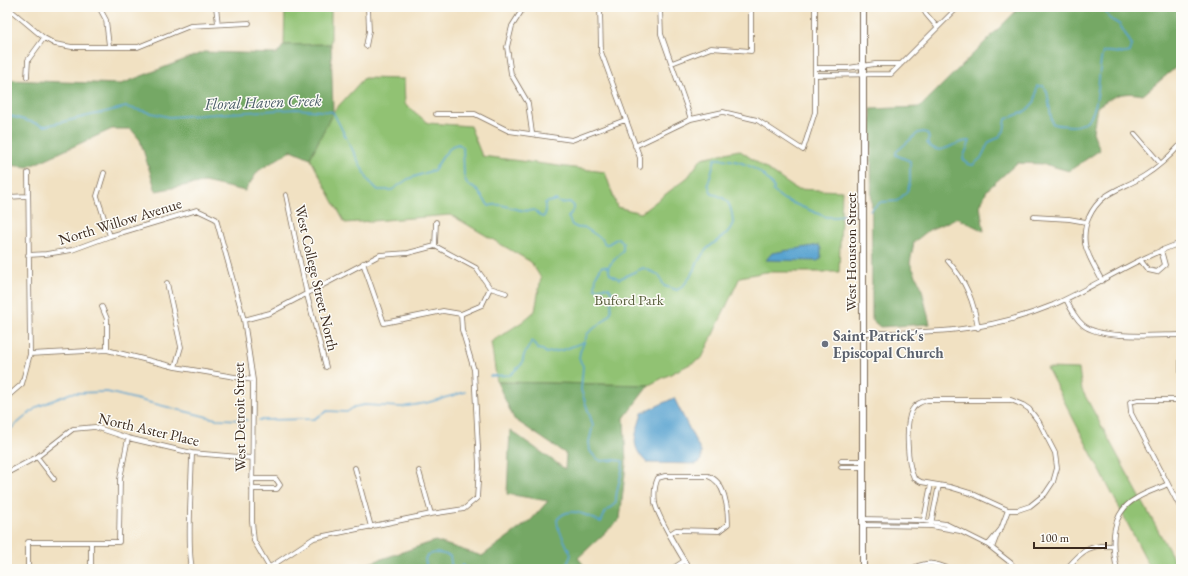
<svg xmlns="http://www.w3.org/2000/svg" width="1188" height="576" viewBox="0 0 1188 576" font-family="'EB Garamond',serif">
<rect width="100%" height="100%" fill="#fdfcf7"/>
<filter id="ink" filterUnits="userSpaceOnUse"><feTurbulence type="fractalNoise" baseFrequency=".025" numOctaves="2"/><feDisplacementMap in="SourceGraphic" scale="8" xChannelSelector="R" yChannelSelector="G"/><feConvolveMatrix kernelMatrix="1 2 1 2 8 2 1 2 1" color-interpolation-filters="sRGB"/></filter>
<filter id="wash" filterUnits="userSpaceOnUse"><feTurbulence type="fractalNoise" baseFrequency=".012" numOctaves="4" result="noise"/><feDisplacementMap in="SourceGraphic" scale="16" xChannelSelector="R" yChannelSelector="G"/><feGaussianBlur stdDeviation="0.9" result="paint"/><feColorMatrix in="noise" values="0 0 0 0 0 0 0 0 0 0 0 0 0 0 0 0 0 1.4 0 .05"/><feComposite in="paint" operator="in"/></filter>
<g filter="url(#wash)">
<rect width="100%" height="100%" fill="#f1e1c2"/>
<!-- green -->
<path fill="#91c273" stroke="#667648" d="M285,7H331V44L284,45Z
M364,78L404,79L405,104L428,123L470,126L482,156L605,172L617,207L641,213L688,177L702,158L739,150L796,189L842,191L839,272H766L740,277L702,358L649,385L497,382L491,342L522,322L535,311L541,278L531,262L451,215L345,223L310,158L333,112Z
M1047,368L1079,369L1082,390L1179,569H1151Z"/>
<!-- forest -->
<path fill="#74a865" stroke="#586942" d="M1020,7H1181V63L1143,95C1123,91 1114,95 1097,107L1093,132L1100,150L1069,171L1044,164L1017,163L987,190L980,206L984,231L957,218L929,230L914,242L910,263L921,286L930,324L880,327L872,320L871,109L920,107Z
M331,44L333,112L310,158L292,150L258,171L245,191L204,182L156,191L140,140L131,129H112L28,167L7,165V80L121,84L204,52L277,54L284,45Z
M497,382L649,385L624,418L626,464L620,519L578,558L587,569H352L435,541L482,556L531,520L548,501L507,494L510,430L565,469L566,454L514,419Z"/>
<!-- water -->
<path fill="#58a3d0" stroke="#4a6677" d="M819,245L821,249V259L817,261L766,260L772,253Z
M674,398L701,452V460L697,464L647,463C628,444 636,436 642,413Z"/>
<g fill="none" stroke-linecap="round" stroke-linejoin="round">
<!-- stream -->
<path stroke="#58a3d0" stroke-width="1.5" d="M7,115L45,126L126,107L169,117L296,109L333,112L368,180L378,190H392L408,179L434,170L444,155L452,146L458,144L463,147L464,176L467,184L477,190L489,206C505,201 517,214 534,210L540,216L543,217L545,215V203L556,200L560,203L570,202L574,206V209L568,217L572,225L578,228L584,227L602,239L605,244H608L618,238L623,243V250L608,267
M870,210L881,202L897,201L907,192L910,182V161L896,155V152L918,133L923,132L927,133L929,138L927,143C941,160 954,139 970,141L963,158L967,164L973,165L981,158L989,142L998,138L1004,131L1006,119L1024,112L1028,109L1035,101L1037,86H1043L1047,91L1052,123C1058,126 1064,125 1071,126C1106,127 1095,72 1103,52C1113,50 1120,56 1130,52L1132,45L1120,25L1109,18L1103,7
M490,376L510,375L522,364L524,355L532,341L535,343L537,349L543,350L546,353L563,350L584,342
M259,420L314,419L327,411L347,412L354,407L364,405L402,407L426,403L465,392
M7,432L37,407L71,393L107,392L216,419L247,420
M427,569L425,559C431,550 441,553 450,556L452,569
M459,569L463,565L466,569
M565,569L571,555L558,527L557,520C568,504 588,516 601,522L606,511L616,503C615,489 623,476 623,461L614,460L601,461L595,457L590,451L589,442L593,425L581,390L583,366L579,359L580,352L588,333L606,319L611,312L612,293L609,288L604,287L595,289L596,276L602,266L608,267L610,274L619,279L643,268L659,275L664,286L677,290C691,283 695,262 706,250C715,240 728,237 733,223C732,207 729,197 712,194L708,184L715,159C738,158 762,168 774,188L773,191L783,199L826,217H836L857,211"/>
</g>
</g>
<g filter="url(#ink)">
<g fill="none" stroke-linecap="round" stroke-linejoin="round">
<!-- minor casing -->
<g stroke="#7b6a57" stroke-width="5.5">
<path id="minor" d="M7,7L44,38L55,44L72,47H138L190,26L249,23
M99,7L106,20L109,46
M216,7L218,24
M524,7L512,26L507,47L511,74L528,103L532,133
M600,7L601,52L640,158V167
M660,7L661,34L691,119
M922,7L926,14L937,27
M366,46L369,31L368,7
M672,63L711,48L751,51V7
M815,68H848L875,64H901
M815,75L891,74L958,7
M27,77L28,60L44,38
M436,114H475L509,131L572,140L625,120
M1135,134L1160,163
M635,146L691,119L723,112L757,120L803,150L815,112V7
M104,173L97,196L110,236
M286,195L307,295L326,367
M7,197L27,196
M1034,217L1069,219L1086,222
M435,246L436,222
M28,255L46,254L72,250L110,236L197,210L216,219L244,320L253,380L252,521L254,541L269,567
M948,261C966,281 974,302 978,328
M1141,261L1148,270L1157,272L1165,265L1161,250
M363,263L384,323L443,311L461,314L482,305L490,288
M1102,281C1096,269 1088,257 1085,244C1084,235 1085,225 1089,217C1101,191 1121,190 1144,176C1157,168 1171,155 1181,144
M167,283L181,347L175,367
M1066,299C1070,308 1075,318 1083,325C1101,340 1157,335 1181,335
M102,307L107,319V350
M244,320L270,313L380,255L408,253L435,246L476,268L490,288L506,293
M863,333C932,333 988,332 1053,305C1096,286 1136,258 1181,243
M1181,335V400
M30,354L107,350L175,367L253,380
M7,397L22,384L30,354L28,173
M927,400H1011L1023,405L1029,409L1039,422L1055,453L1057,468L1053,482L1045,494L1030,506L1018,510H1008L973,494L950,487L921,482L914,478C907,464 905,423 912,410C915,404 921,402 927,400Z
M1181,400H1138L1130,402L1131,413L1181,509
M192,453C192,472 186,558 193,569
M37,457L54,479
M841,461H863
M841,467H863
M355,468L371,527
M419,471L431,514
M7,473L37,457L73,429L95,427L128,438L192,453L252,458
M252,479H276L280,485L277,489H252
M863,519L917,520L946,524L988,545L1011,563L1015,569
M924,520L931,484
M931,524L939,485
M863,525L931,526L960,531
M670,534L676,530L719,531L728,524C728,508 725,481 708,476H665L658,478C654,486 654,494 655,503C657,515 682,558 690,569
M988,545L1001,529L1008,510
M992,548L997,535
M1068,567C1083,550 1090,544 1113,546
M913,568C929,561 935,563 950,569
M28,569V542H119L120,479L128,438
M91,569V542
M185,569L191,565
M267,569L314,538L431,514L464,509L477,498L479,466L474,370L462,330L461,314
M672,569L684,561
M1117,569C1111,544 1110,512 1137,498C1146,492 1158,489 1168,484"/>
</g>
<!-- secondary casing -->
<g stroke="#7b6a57" stroke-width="8">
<path id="secondary" d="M863,7V569"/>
</g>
<!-- minor -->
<use href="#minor" stroke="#fff" stroke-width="4"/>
<!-- secondary -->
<use href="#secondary" stroke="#fff" stroke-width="6"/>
</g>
</g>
<!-- markers -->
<circle fill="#6b7280" stroke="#fdfcf7" stroke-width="1.5" cx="825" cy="344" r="4"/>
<g text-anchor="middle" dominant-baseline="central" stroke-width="3" stroke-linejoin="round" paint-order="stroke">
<!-- street labels -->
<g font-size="15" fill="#3b2a1e" stroke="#fdfcf7">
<text transform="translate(120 221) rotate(-17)">North Willow Avenue</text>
<text transform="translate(850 252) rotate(-90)">West Houston Street</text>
<text transform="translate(317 278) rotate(77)">West College Street North</text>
<text transform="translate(239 417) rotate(-91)">West Detroit Street</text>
<text transform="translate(149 429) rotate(13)">North Aster Place</text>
</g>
<!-- park labels -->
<g font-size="15" fill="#595f3c" stroke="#fdfcf7">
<text x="629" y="299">Buford Park</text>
</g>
<!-- worship labels -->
<g font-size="15" font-weight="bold" fill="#5b616d" stroke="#fdfcf7" text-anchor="start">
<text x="833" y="335">Saint Patrick's<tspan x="833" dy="17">Episcopal Church</tspan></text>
</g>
<!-- water labels -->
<g font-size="16" font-style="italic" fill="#475a65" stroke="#fdfcf7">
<text transform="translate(263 102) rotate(-2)">Floral Haven Creek</text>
</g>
</g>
<!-- margin -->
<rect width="1188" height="576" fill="none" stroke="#fdfcf7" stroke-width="24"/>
<!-- scale -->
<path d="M1034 542v6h72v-6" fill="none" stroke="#3b2a1e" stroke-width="2"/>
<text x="1040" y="542" font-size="12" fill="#3b2a1e" stroke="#fdfcf7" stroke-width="3" paint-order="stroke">100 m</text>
</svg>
